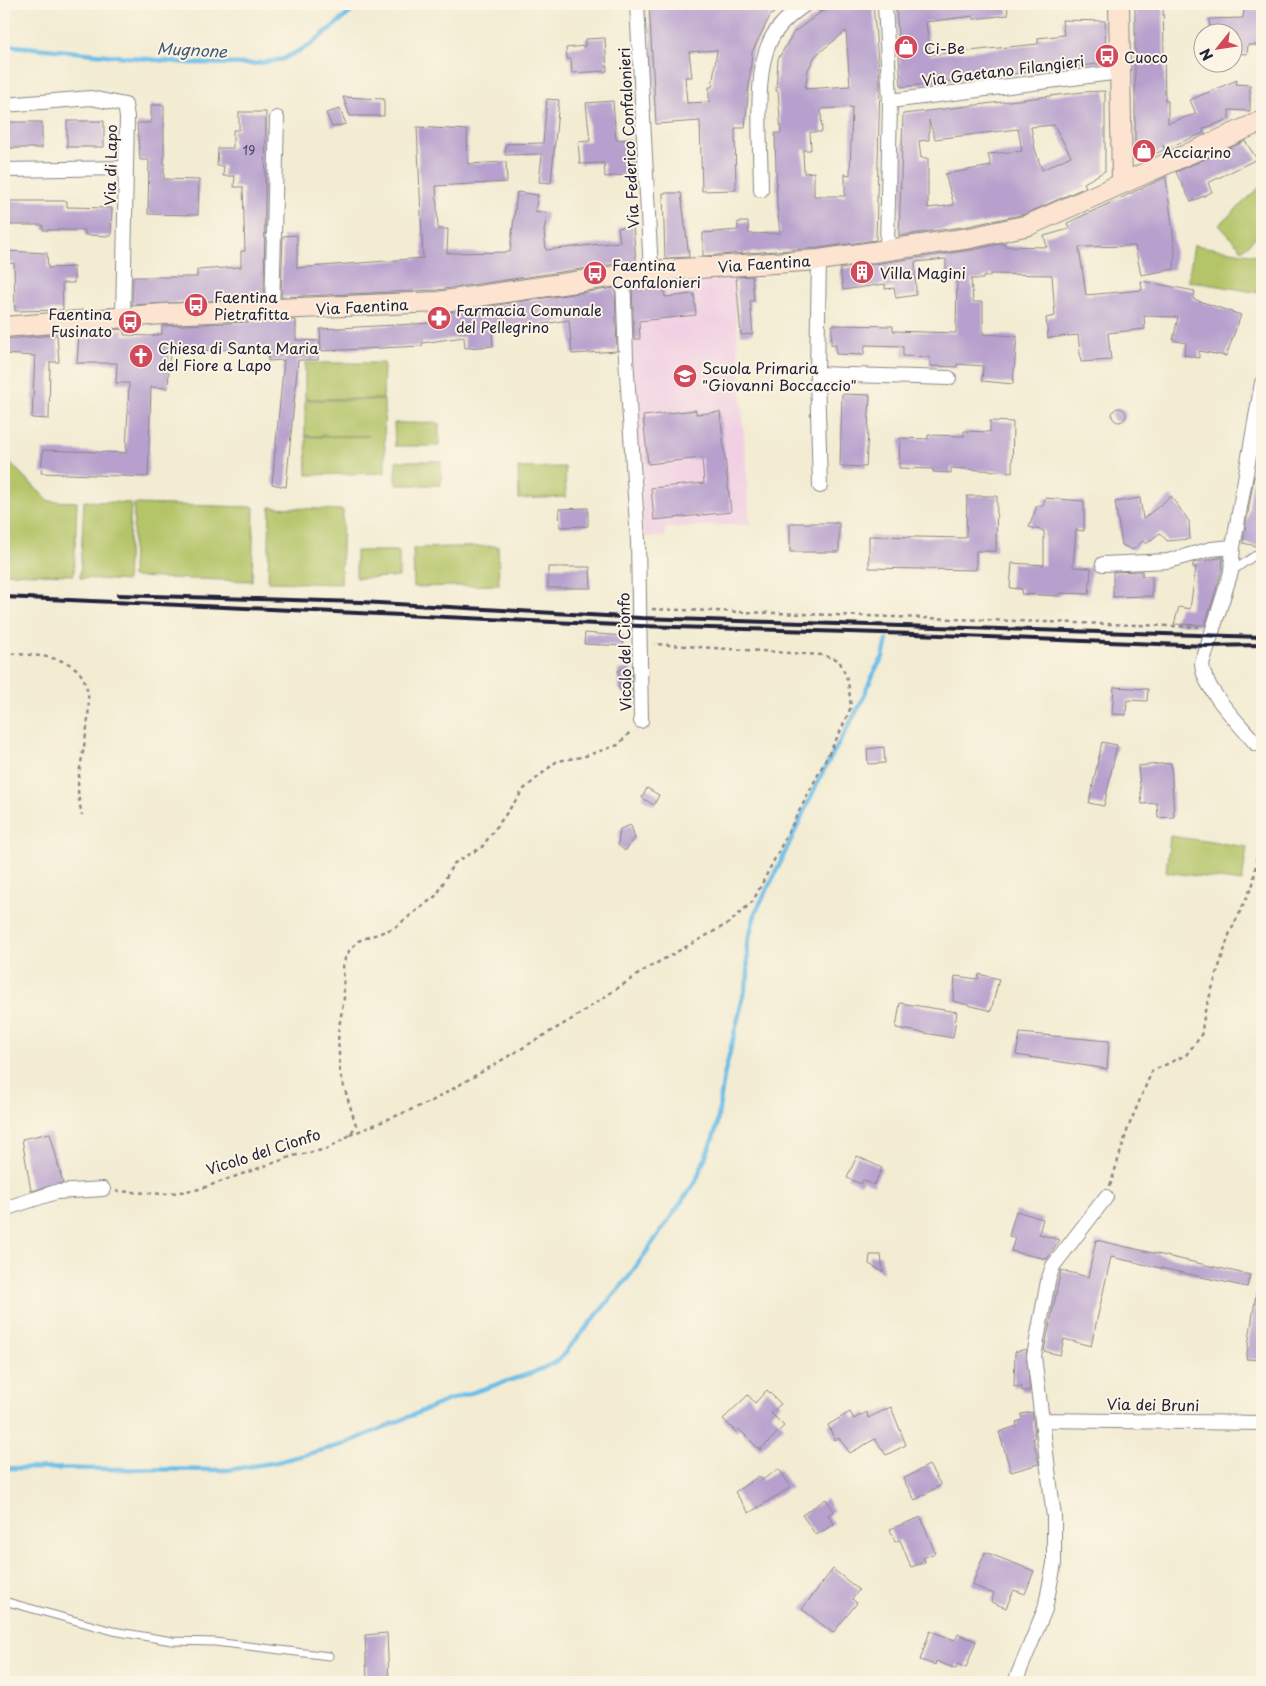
<svg xmlns="http://www.w3.org/2000/svg" width="1266" height="1686" viewBox="0 0 1266 1686" font-family="'Playpen Sans',sans-serif">
<rect width="100%" height="100%" fill="#fcf5e5"/>
<filter id="ink" filterUnits="userSpaceOnUse"><feTurbulence type="fractalNoise" baseFrequency=".02" numOctaves="2"/><feDisplacementMap in="SourceGraphic" scale="10" xChannelSelector="R" yChannelSelector="G"/><feConvolveMatrix kernelMatrix="1 2 1 2 8 2 1 2 1" color-interpolation-filters="sRGB"/></filter>
<filter id="wash" filterUnits="userSpaceOnUse"><feTurbulence type="fractalNoise" baseFrequency=".0096" numOctaves="4" result="noise"/><feDisplacementMap in="SourceGraphic" scale="20" xChannelSelector="R" yChannelSelector="G"/><feGaussianBlur stdDeviation="1.12" result="paint"/><feColorMatrix in="noise" values="0 0 0 0 0 0 0 0 0 0 0 0 0 0 0 0 0 1.4 0 .05"/><feComposite in="paint" operator="in"/></filter>
<g filter="url(#wash)">
<rect width="100%" height="100%" fill="#f3ecd3"/>
<!-- built -->
<path fill="#f1d0e3" d="M733,273L750,524L665,528V537H644L625,284Z"/>
<!-- green -->
<path fill="#b4c467" stroke="#6b7351" d="M1262,185V231L1242,250L1219,225Z
M1194,245L1262,256L1261,293L1188,281Z
M305,363H384L383,399H305Z
M305,400H384L385,473L307,475L306,437L369,436H305Z
M394,423H439V446H395Z
M4,457L49,501L77,502L74,575L4,573Z
M396,461H441V485H396Z
M565,467L566,497L519,499L518,468Z
M84,501L131,503L127,581L80,578Z
M134,504L254,507L252,581L132,577Z
M270,507L343,510L341,584L268,582Z
M498,546L499,585L414,587L413,548Z
M356,551H399V577L356,578Z
M1170,836L1247,847L1242,882L1166,872Z"/>
<g fill="none" stroke-linecap="round" stroke-linejoin="round">
<!-- stream -->
<path stroke="#6bbde7" stroke-width="4.5" d="M4,45L188,63L254,64L283,59L310,45L361,4
M4,1468L228,1470L277,1462L345,1444L446,1401L532,1373L558,1361L628,1278L696,1181L716,1130L724,1076L748,977L747,944L756,911L775,874L819,779L860,705L875,670L883,657L887,640"/>
</g>
<g id="blocks">
<!-- building -->
<path fill="#b7a0cd" fill-rule="evenodd" d="M649,4H785L770,16L752,52L745,128H735L736,190L702,191L700,121L656,124ZM717,50L712,87H709V102L687,103L685,77H692L689,52Z
M873,4L880,83L876,240L818,248L703,256V233L738,230V222H748L749,234L780,233L777,206L775,133H781L778,91H776L778,59L794,32L821,12L844,7L843,5ZM846,31L850,86L805,89L808,70L815,56ZM852,107L850,175L845,174V196H814V172L804,173L803,150H811L810,132H822L821,109Z
M896,4H1007L1008,15L973,19V16L926,22L930,55L1038,44V38L1064,35L1062,20L1105,21L1106,63L901,87Z
M1135,4H1163L1165,101H1168V123L1196,114L1190,100L1237,80L1236,84L1250,85V111L1229,110V119L1203,129L1204,133L1167,148L1166,151L1163,145L1164,150L1144,158L1135,152Z
M1244,10L1262,11V45H1248L1247,54L1234,53V32H1229V30H1210L1209,19L1243,18Z
M605,38L607,71L572,73L571,59H567L566,48L585,46V39Z
M1105,91V171L1084,183L1086,187L1025,214L968,226L899,236L903,114L1083,92ZM929,120L935,139L1018,129L1022,151L988,154L991,166L945,174L954,205L928,208V158H921L919,141L929,140ZM1054,125L1071,156L1042,170L1035,149L1031,127Z
M343,97L384,99V116H350Z
M547,99L559,100L551,183L539,182L542,154L505,155L506,144L543,143Z
M613,101L616,140L630,139L633,174L605,177L604,163L580,164L578,142L590,141L586,103Z
M151,105H164V179L199,180L198,215L148,214L149,160H140L137,123H151Z
M340,109L346,124L332,127L326,113Z
M239,112H266L264,298L132,305L133,277H197V270L241,267V251H245L243,187H234L235,176H223L224,166H217L218,148H233V130H239Z
M67,121H104V147H67Z
M4,122H42V148H4Z
M417,127L467,130L468,164L506,162L507,182L436,186L438,229H448L447,253L510,252L517,192L538,195L535,211L547,213L544,231L546,250L620,242L618,228L633,225L636,261L437,290L281,297L283,236L297,235V268L423,258Z
M1245,141L1257,159L1208,183L1212,192L1191,202L1176,172Z
M1166,177L1175,250L1174,269L1141,275L1135,246L1079,247L1086,295L1142,290L1141,281L1195,291L1193,299L1241,315L1226,356L1199,351V358L1184,355L1186,343L1173,340L1178,317L1144,316L1145,329L1108,333L1111,360L1081,362L1078,335L1048,338L1046,318L1055,316L1052,275L990,274V276L983,277V279H971L973,302H983V334L1017,336L1013,384L982,381L983,366L957,364V367L930,366V357L903,356V346L865,345L864,355L836,354V344L831,345L832,325L893,326V331L956,333L957,280H946V259L915,262L916,295L896,298L894,288L885,289V284L843,290L840,269L972,250L1004,243L1005,246L1047,247L1044,236L1069,229L1067,223Z
M663,193H681L689,257L665,258Z
M4,201H67V207L112,208L111,236L85,235V230H43V225H4Z
M4,251L47,253L48,268L74,267V283H62L63,310L15,311L14,263L4,264Z
M752,276L754,301H750L753,334L741,335L736,277Z
M664,282L665,297L694,294L696,315L639,321L640,339H634L632,286Z
M615,288L617,351L572,354L569,320L492,332L493,346L465,348L464,337L422,343V346L321,351L320,329L433,323V314Z
M296,320V340L319,341L318,360H298L286,487L272,484L284,360L268,361L269,348L170,352L168,388L151,387L148,477L41,473L43,450L126,453L129,383H116L117,363H77L79,333L124,329V335L150,336L162,334V326Z
M57,335L59,362H50L49,419L32,418L35,356L4,354V339Z
M842,394L870,395L866,467L840,466Z
M1112 415a7 7 0 1 1 14 0a7 7 0 1 1-14 0Z
M696,410V414L720,412L731,512L654,520L651,488L704,483L702,458L648,464L643,416Z
M990,421L1013,422L1012,472L951,468V473L933,472V469L899,468L900,438L928,439V435L964,436V431L990,432Z
M1254,476L1262,479V540L1260,547L1243,543Z
M967,496H997L996,551H976V570L869,568V536L966,538Z
M1171,496L1189,521L1190,539L1167,541L1160,533L1146,544L1143,541L1133,550L1122,545L1115,502L1140,498L1143,519Z
M1045,498L1084,501V531L1076,530L1073,567L1091,568L1089,594L1060,593V596L1021,594L1022,589L1010,588L1012,563L1044,565V531L1029,527L1037,506H1043Z
M588,508V526L560,527L559,509Z
M790,523H839V552H790Z
M1223,557L1222,570L1205,625L1174,624L1179,607L1190,609L1196,567H1193V563Z
M548,567H590L591,588H548Z
M1142,571V576H1152V596L1113,597V572Z
M585,633L623,636V646L584,644Z
M631,668L632,702L619,689L618,670Z
M1114,687L1148,689L1147,701L1127,700L1126,715L1112,714Z
M1102,742L1117,745L1104,806L1089,803Z
M884,747L885,763L868,764L867,749Z
M1171,763L1174,817L1158,818L1157,803L1142,804L1138,766Z
M647,788L659,795L654,805L642,798Z
M631,825L635,838L625,851L618,845L620,829Z
M979,974L999,979L991,1011L953,1001L955,976L978,979Z
M900,1003L957,1012L953,1038L896,1028Z
M1020,1033L1109,1041L1107,1069L1016,1055Z
M50,1133L63,1183L31,1191L22,1139Z
M857,1156L882,1168L874,1185L863,1180L861,1184L847,1178Z
M1016,1211L1043,1219L1039,1234L1060,1240L1047,1259L1011,1251L1015,1238L1009,1236Z
M1096,1240L1250,1275L1247,1287L1111,1257L1091,1346L1064,1339L1060,1355L1044,1351L1061,1270L1088,1277Z
M870,1255H881L883,1272L869,1264Z
M1256,1294L1262,1295V1360L1246,1359Z
M1026,1349L1030,1391H1022L1021,1386L1014,1387L1015,1352Z
M767,1390L781,1404L771,1413L784,1426L760,1450L739,1429L736,1432L723,1419L748,1395L755,1403Z
M891,1407L906,1445L886,1455L875,1439L850,1453L839,1438L835,1440L828,1425L850,1412L854,1419L867,1412L868,1418Z
M1032,1412L1035,1437L1033,1438L1039,1464L1011,1472L999,1432L1017,1426L1016,1422L1022,1420L1021,1414Z
M929,1465L941,1485L915,1500L903,1479Z
M779,1469L791,1487L749,1513L735,1492L759,1476L762,1480Z
M826,1499L834,1511L828,1515L834,1524L816,1535L802,1515Z
M921,1517L935,1553L923,1558L925,1562L911,1567L900,1540L895,1542L890,1529Z
M985,1552L1034,1571L1025,1594L1014,1590L1006,1608L991,1602L994,1594L972,1585Z
M833,1569L859,1590L852,1599L857,1603L833,1633L802,1609Z
M930,1631L955,1640L958,1634L976,1641L966,1668L957,1664L956,1669L936,1661L935,1665L920,1660Z
M387,1633L389,1682H367L365,1635Z"/>
</g>
</g>
<g filter="url(#ink)">
<use href="#blocks" fill-opacity="0" stroke="#8a8787" stroke-width="1"/>
<g fill="none" stroke-linecap="round" stroke-linejoin="round">
<!-- lane casing -->
<g stroke="#8a8787" stroke-width="9">
<path id="lane" d="M1231,572L1257,554L1262,553
M4,1601L113,1631L172,1641L215,1642L329,1656"/>
</g>
<!-- street casing -->
<g stroke="#8a8787" stroke-width="16">
<path id="street" d="M637,4L651,271
M885,4L890,101L887,248
M890,101L1120,72
M4,105L91,98L125,105L127,117L123,317
M4,170L126,168
M761,190C761,152 754,80 768,46C774,29 791,14 806,4
M819,260L817,374L820,486
M623,276L626,358L638,541L641,721
M272,310L277,118
M817,374L949,378
M1103,564L1168,561L1211,549L1233,547
M1256,744C1240,724 1203,689 1202,664L1231,572L1233,547L1262,383
M4,1209L56,1192L103,1189
M1042,1420L1262,1423
M1015,1682L1045,1609L1054,1564V1517L1034,1356L1048,1281L1053,1266L1106,1197"/>
</g>
<!-- secondary casing -->
<g stroke="#8a8787" stroke-width="22">
<path id="secondary" d="M1119,4L1122,183
M4,327L163,314L438,302L651,271L819,260L970,238L1029,225L1262,121"/>
</g>
<!-- path -->
<path stroke="#8a8787" stroke-width="2.5" stroke-dasharray="4 4" stroke-linecap="butt" d="M818,11L838,4
M652,609L1199,627
M4,653C25,655 51,654 71,665C106,686 78,756 78,788C78,797 80,806 82,815
M350,1135L432,1101L572,1019L646,969L729,923L753,901L840,732L851,707L848,681L839,660L822,655L654,644
M1110,1186L1128,1128L1152,1071L1186,1055L1201,1036L1205,1011L1229,935L1253,884L1260,836L1259,757
M116,1191L166,1194L200,1189L293,1156L327,1149L350,1135L356,1125L340,1074L338,1033L344,998L343,963L349,951L358,941L394,928L437,895L453,864L482,847L524,789L557,761L582,757L618,745L631,731"/>
<!-- lane -->
<use href="#lane" stroke="#fff" stroke-width="7"/>
<!-- street -->
<use href="#street" stroke="#fff" stroke-width="14"/>
<!-- secondary -->
<use href="#secondary" stroke="#fde4d1" stroke-width="20"/>
<!-- rail -->
<path stroke="#22223b" stroke-width="4" d="M118,595L361,602L641,618L1262,637
M4,597L641,626L915,634L1207,646L1262,645"/>
</g>
</g>
<!-- icons -->
<defs>
<g id="shop-disc" transform="scale(1.25)"><circle r="9.5" fill="#d1495b" stroke="#fcf5e5"/><path d="M-5-2.5h2.3a2.7 3.5 0 0 1 5.4 0H5L5.5 6h-11ZM-1.5-2.5h3a1.5 2.3 0 0 0-3 0Z" fill="#fff"/></g>
<g id="bus-disc" transform="scale(1.25)"><circle r="9.5" fill="#d1495b" stroke="#fcf5e5"/><path d="M-5-6H5V4H4V6H2V4H-2V6H-4V4H-5ZM-3.5-4V0h7V-4ZM-3.5 1.2v1.5H-2V1.2ZM2 1.2v1.5H3.5V1.2Z" fill="#fff"/></g>
<g id="building-disc" transform="scale(1.25)"><circle r="9.5" fill="#d1495b" stroke="#fcf5e5"/><path d="M-4-6H4V6H1V3H-1V6H-4ZM-2.5-4.3h1.7v1.8h-1.7ZM.8-4.3h1.7v1.8H.8ZM-2.5-1h1.7V.8h-1.7ZM.8-1h1.7V.8H.8Z" fill="#fff"/></g>
<g id="pharmacy-disc" transform="scale(1.25)"><circle r="9.5" fill="#d1495b" stroke="#fcf5e5"/><path d="M-2-6h4v4h4v4h-4v4h-4v-4h-4v-4h4Z" fill="#fff"/></g>
<g id="church-disc" transform="scale(1.25)"><circle r="9.5" fill="#d1495b" stroke="#fcf5e5"/><path d="M-1.2-6h2.4v3.5h3.3v2.4h-3.3V6h-2.4V-.1h-3.3v-2.4h3.3Z" fill="#fff"/></g>
<g id="school-disc" transform="scale(1.25)"><circle r="9.5" fill="#d1495b" stroke="#fcf5e5"/><path d="M0-5L7-2L0 1L-7-2ZM-4 1L0 2.5L4 1V4Q0 6-4 4Z" fill="#fff"/></g>
</defs>
<g fill-rule="evenodd">
<use href="#shop-disc" x="906" y="47"/>
<use href="#bus-disc" x="1107" y="56"/>
<use href="#shop-disc" x="1144" y="151"/>
<use href="#building-disc" x="862" y="272"/>
<use href="#bus-disc" x="595" y="273"/>
<use href="#bus-disc" x="196" y="305"/>
<use href="#pharmacy-disc" x="439" y="318"/>
<use href="#bus-disc" x="130" y="322"/>
<use href="#church-disc" x="141" y="356"/>
<use href="#school-disc" x="685" y="376"/>
</g>
<g text-anchor="middle" dominant-baseline="central" stroke-width="4" stroke-linejoin="round" paint-order="stroke">
<!-- number labels -->
<g font-size="12" fill="#474260">
<text x="249" y="150">19</text>
</g>
<!-- poi labels -->
<g font-size="15" fill="#22223b" stroke="#fcf5e5" text-anchor="start">
<text x="924" y="47">Ci-Be</text>
<text x="1124" y="56">Cuoco</text>
<text x="1162" y="151">Acciarino</text>
<text x="612" y="264">Faentina<tspan x="612" dy="17">Confalonieri</tspan></text>
<text x="880" y="272">Villa Magini</text>
<text x="214" y="296">Faentina<tspan x="214" dy="17">Pietrafitta</tspan></text>
<text x="456" y="309">Farmacia Comunale<tspan x="456" dy="17">del Pellegrino</tspan></text>
<text x="112" y="313" text-anchor="end">Faentina<tspan x="112" dy="17">Fusinato</tspan></text>
<text x="158" y="347">Chiesa di Santa Maria<tspan x="158" dy="17">del Fiore a Lapo</tspan></text>
<text x="702" y="367">Scuola Primaria<tspan x="702" dy="17">"Giovanni Boccaccio"</tspan></text>
</g>
<!-- street labels -->
<g font-size="15" fill="#22223b" stroke="#fcf5e5">
<text transform="translate(1003 70) rotate(-7)">Via Gaetano Filangieri</text>
<text transform="translate(628 138) rotate(-93)">Via Federico Confalonieri</text>
<text transform="translate(110 165) rotate(-89)">Via di Lapo</text>
<text transform="translate(764 263) rotate(-4)">Via Faentina</text>
<text transform="translate(362 306) rotate(-3)">Via Faentina</text>
<text transform="translate(624 652) rotate(-91)">Vicolo del Cionfo</text>
<text transform="translate(263 1151) rotate(-18)">Vicolo del Cionfo</text>
<text transform="translate(1153 1404) rotate(1)">Via dei Bruni</text>
</g>
<!-- water labels -->
<g font-size="16" font-style="italic" fill="#3c5877" stroke="#fcf5e5">
<text transform="translate(192 49) rotate(3)">Mugnone</text>
</g>
</g>
<!-- margin -->
<rect width="1266" height="1686" fill="none" stroke="#fcf5e5" stroke-width="20"/>
<!-- north arrow -->
<g transform="translate(1218 48) rotate(240)"><circle r="24" fill="#fcf5e5" stroke="#a5a1a1"/>
<path d="M0-4L9 19L0 12L-9 19Z" fill="#d1495b"/>
<text y="-8" font-size="14" font-weight="bold" text-anchor="middle" fill="#22223b">N</text>
</g>
</svg>
